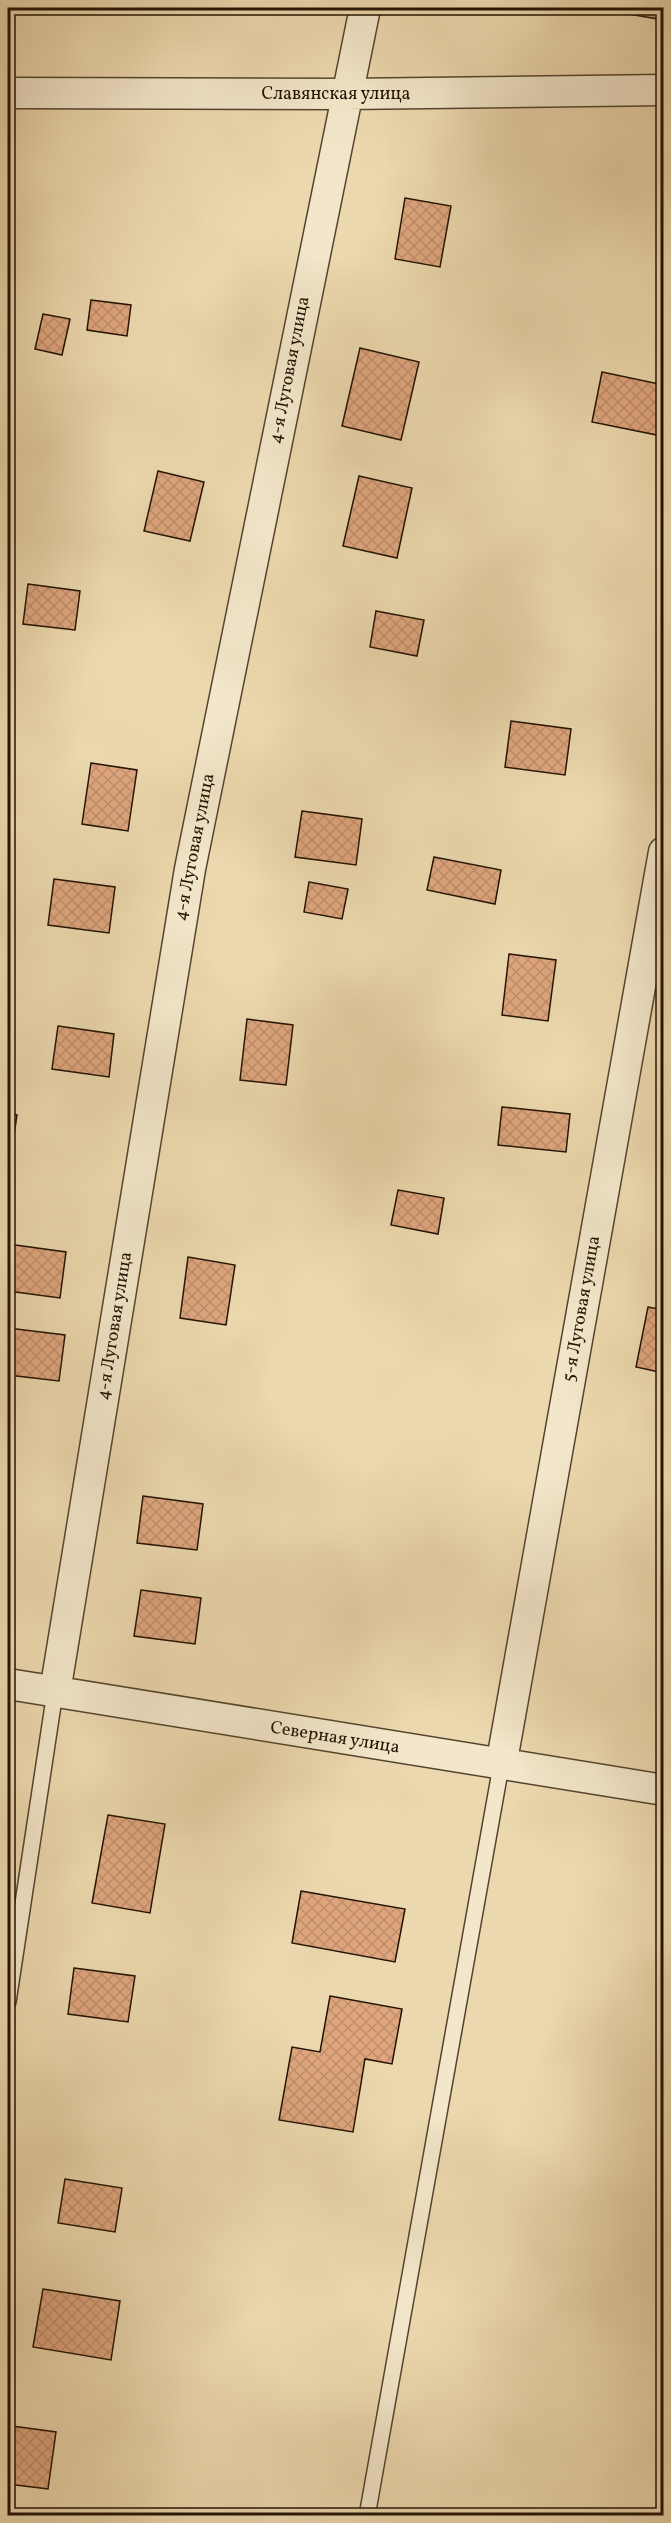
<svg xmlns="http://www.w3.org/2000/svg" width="671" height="2523" viewBox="0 0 671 2523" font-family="Vollkorn,serif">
<defs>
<pattern id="building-cross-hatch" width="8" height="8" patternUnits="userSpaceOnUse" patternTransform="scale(1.5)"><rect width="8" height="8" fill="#dfa67e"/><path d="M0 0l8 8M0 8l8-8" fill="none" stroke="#bf8e6b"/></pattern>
</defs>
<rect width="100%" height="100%" fill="#ecd8ae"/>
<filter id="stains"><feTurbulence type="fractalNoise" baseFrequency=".00333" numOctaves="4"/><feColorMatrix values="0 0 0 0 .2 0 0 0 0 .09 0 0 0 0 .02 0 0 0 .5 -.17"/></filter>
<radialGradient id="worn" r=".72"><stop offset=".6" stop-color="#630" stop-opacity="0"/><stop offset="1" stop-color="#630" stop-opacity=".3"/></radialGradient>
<!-- building -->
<path fill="url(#building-cross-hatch)" stroke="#221304" stroke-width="1.5" d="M265,8H303L302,13Z
M629,8H664V20L628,14Z
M405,198L451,206L440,267L395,259Z
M91,300L131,305L127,336L87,330Z
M43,314L70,319L62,355L35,349Z
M360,348L419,362L401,440L342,426Z
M602,372L664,385V401L657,435L592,422Z
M158,471L204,482L190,541L144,531Z
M359,476L412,488L397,558L343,546Z
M28,584L80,591L75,630L23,624Z
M376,611L424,620L417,656L370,647Z
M511,721L571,729L565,775L505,767Z
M91,763L137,770L128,831L82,824Z
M302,811L362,819L356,865L295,857Z
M434,857L501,870L495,904L427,890Z
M54,879L115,887L109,933L48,925Z
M309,882L348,889L342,919L304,912Z
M509,954L556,960L548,1021L502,1015Z
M247,1019L293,1025L286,1085L240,1080Z
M58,1026L114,1034L109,1077L52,1069Z
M502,1107L570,1114L566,1152L498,1145Z
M8,1114L17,1115L10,1161H8Z
M398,1190L444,1198L438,1234L391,1225Z
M8,1244L66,1252L60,1298L8,1291Z
M188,1257L235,1265L226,1325L180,1318Z
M648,1307L664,1310V1373L636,1367Z
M8,1328L65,1335L59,1381L8,1375Z
M143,1496L203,1504L197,1550L137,1543Z
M141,1590L201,1598L195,1644L134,1636Z
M108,1815L165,1824L150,1913L92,1903Z
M301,1891L405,1909L395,1962L292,1943Z
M74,1968L135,1976L128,2022L68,2014Z
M330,1996L402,2009L392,2064L365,2059L353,2132L279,2120L292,2047L320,2052Z
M65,2179L122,2188L115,2232L58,2223Z
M43,2289L120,2301L111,2360L33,2347Z
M12,2426L56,2432L48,2489L8,2484V2458Z"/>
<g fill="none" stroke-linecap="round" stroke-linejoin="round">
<!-- service casing -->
<g stroke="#54442e" stroke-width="18">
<path id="service" d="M8,2002L55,1692
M367,2516L501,1766"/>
</g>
<!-- minor casing -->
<g stroke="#54442e" stroke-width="33">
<path id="minor" d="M8,93L346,94L664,90
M8,1684L664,1790
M55,1692L190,869L365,8
M501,1766L664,852"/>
</g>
<!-- service -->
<use href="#service" stroke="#f3e6ca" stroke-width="15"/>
<!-- minor -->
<use href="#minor" stroke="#f3e6ca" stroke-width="30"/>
</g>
<g text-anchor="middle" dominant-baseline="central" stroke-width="6" stroke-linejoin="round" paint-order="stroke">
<!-- street labels -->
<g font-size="18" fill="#221304" stroke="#f3e6ca">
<text x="336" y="94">Славянская улица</text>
<text transform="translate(290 370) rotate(-79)">4-я Луговая улица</text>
<text transform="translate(195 847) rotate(-79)">4-я Луговая улица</text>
<text transform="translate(582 1309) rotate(-80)">5-я Луговая улица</text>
<text transform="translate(115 1326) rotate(-81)">4-я Луговая улица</text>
<text transform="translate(335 1738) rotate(9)">Северная улица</text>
</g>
</g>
<!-- margin -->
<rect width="671" height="2523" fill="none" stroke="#ecd8ae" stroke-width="30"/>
<rect x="9" y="9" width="653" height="2505" fill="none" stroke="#221304" stroke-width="3"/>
<rect x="15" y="15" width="641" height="2493" fill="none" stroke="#221304" stroke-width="1.5"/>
<rect width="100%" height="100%" filter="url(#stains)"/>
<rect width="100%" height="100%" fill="url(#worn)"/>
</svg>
